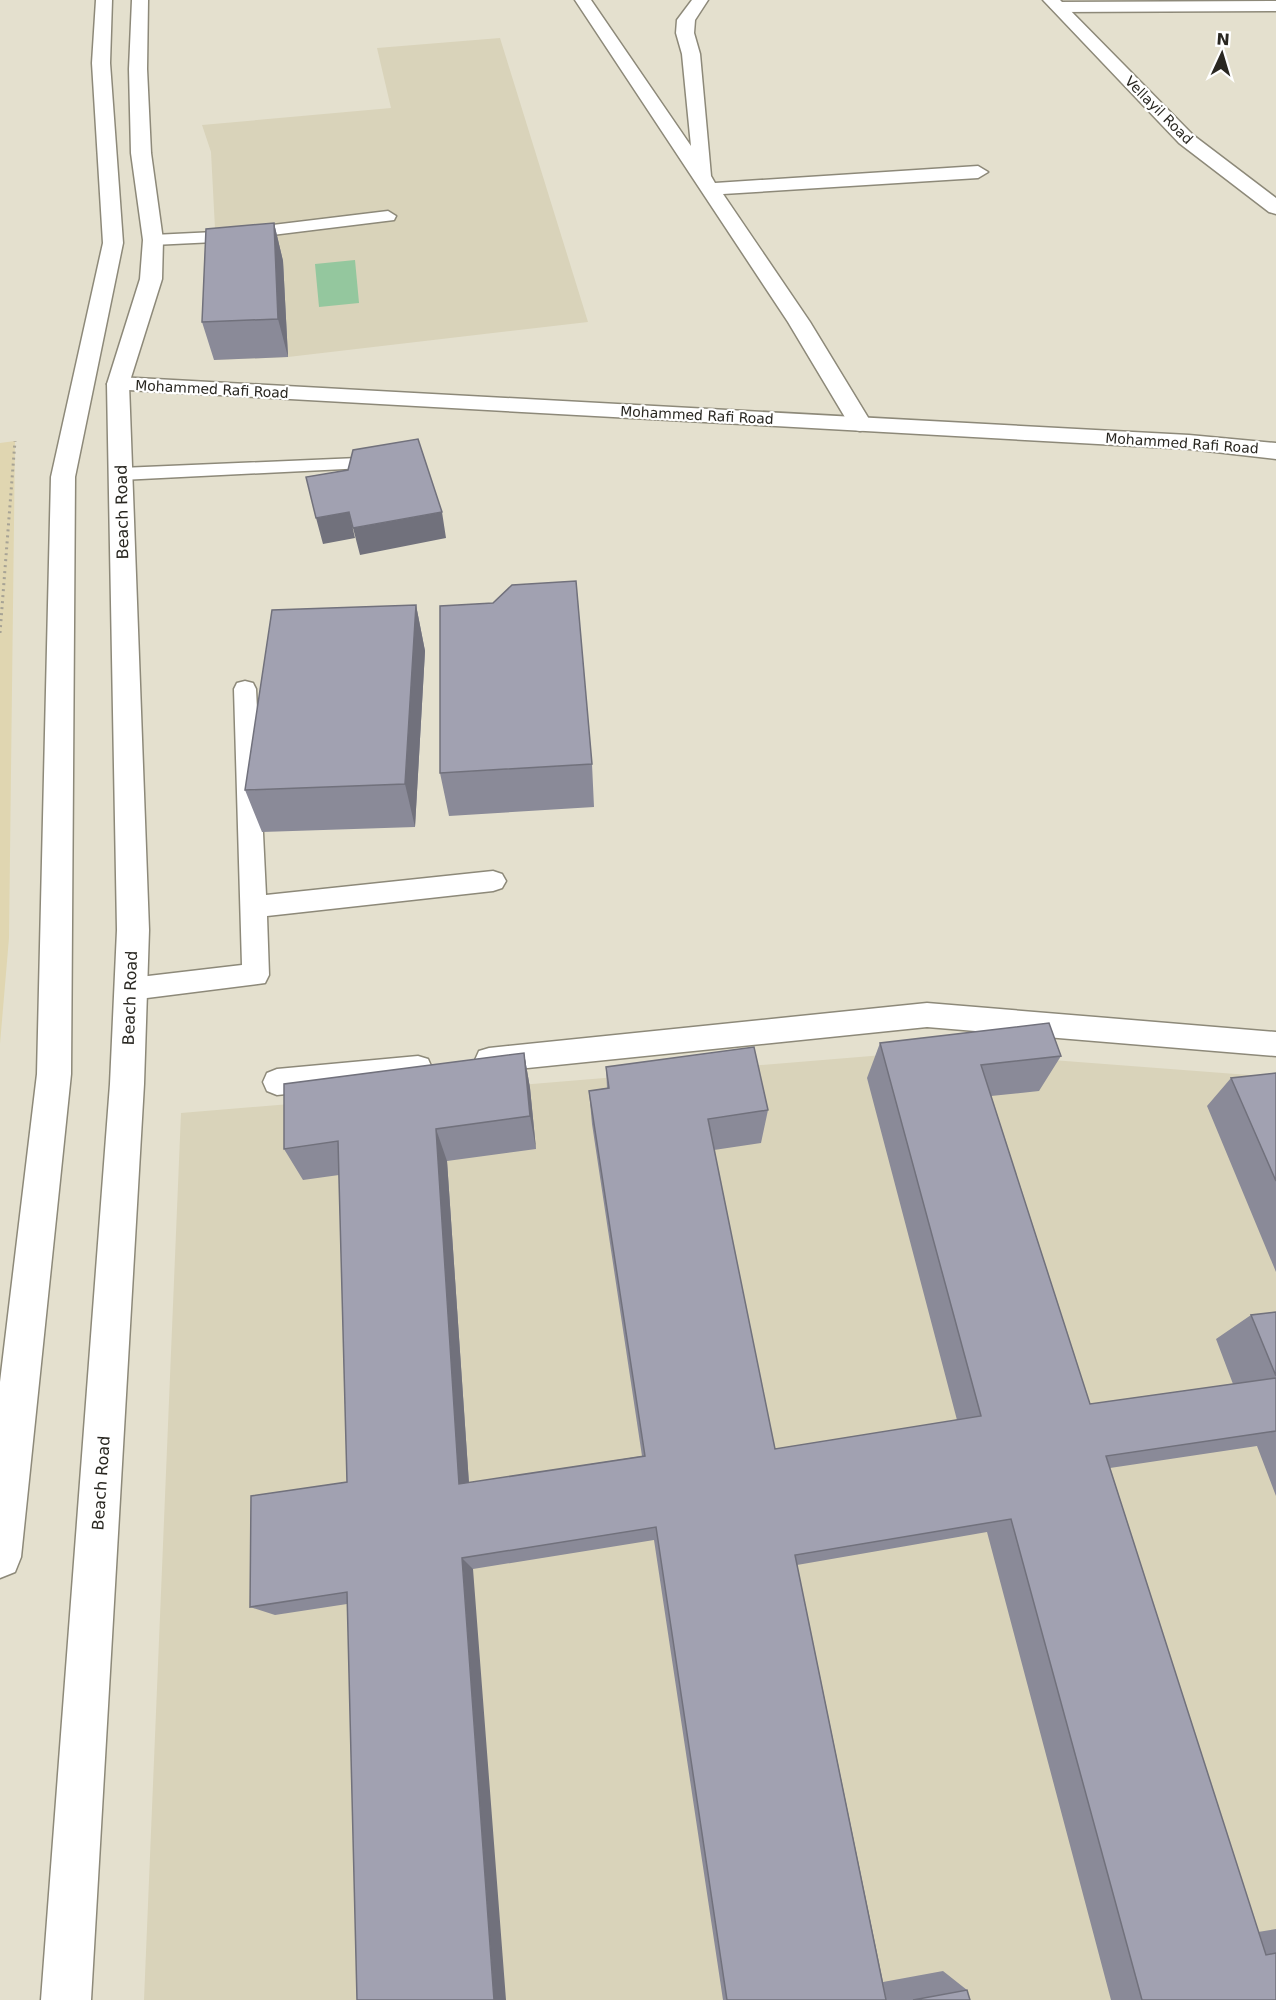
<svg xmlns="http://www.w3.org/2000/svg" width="1276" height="2000" viewBox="0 0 1276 2000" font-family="'DejaVu Sans',sans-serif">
<rect width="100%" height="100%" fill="#e4e0ce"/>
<!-- built -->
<path fill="#d9d3ba" d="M500,38L588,322L288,357L214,360L217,267L211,152L202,125L391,108L377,48Z
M932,1051L1276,1077V2000H144L181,1113Z"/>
<!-- green -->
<path fill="#94c79e" d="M355,260L359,303L319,307L315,264Z"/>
<!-- sand -->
<path fill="#e0d6b1" d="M15,441L9,938L0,1044V443Z"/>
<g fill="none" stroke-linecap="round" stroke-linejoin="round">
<!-- service casing -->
<g stroke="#8d8979" stroke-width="3">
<path id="service" d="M388,211L396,216L394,220L215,242L153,245L145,240L153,235L215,232Z
M358,458L365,460L368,464L365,468L121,480L114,478L111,474L114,470L121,468Z
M245,681L253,683L256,689L266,895L493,871L502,874L506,881L502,888L493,891L267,916L269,975L265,983L131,1000L122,997L118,989L122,981L131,978L242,965L234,689L237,683Z
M927,1003L1276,1032V1056L927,1027L489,1072L479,1069L475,1060L479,1051L489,1048Z
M418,1056L428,1059L432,1068L428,1077L418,1080L277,1095L267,1091L263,1082L267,1073L277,1069Z"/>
</g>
<!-- minor casing -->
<g stroke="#8d8979" stroke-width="3">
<path id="minor" d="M575,0H591L691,146L682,54L676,33L677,20L692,0H708L695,20L694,33L700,54L711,176L715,183L978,166L988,172L978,178L723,194L810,322L872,424L868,429L860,431L852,429L788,322Z
M1276,1V11L1058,12L1050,7L1058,2Z"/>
</g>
<!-- tertiary casing -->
<g stroke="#8d8979" stroke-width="3">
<path id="tertiary" d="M1043,0H1060L1193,135L1276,198V214L1269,212L1179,143Z
M118,377L1189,435L1276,443V459L1189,449L110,389L107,384L110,379Z"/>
</g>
<!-- secondary casing -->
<g stroke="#8d8979" stroke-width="3">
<path id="secondary" d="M96,0H112L110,63L123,243L75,477L71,1074L21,1557L15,1572L0,1578V1382L37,1074L51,477L103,243L92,63Z
M132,0H148L147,69L151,153L163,240L162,279L129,384L149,930L144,1084L91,2000H41L110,1084L117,930L107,384L140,279L143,240L131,153L129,69Z"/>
</g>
<!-- path -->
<path stroke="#a7a395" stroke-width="3" stroke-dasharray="2 4" stroke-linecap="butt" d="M0,633L15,441"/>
<!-- service -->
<use href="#service" fill="#fff" fill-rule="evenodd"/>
<!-- minor -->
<use href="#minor" fill="#fff" fill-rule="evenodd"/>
<!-- tertiary -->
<use href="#tertiary" fill="#fff" fill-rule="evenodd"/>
<!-- secondary -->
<use href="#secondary" fill="#fff" fill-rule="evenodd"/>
</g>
<!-- wall -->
<path fill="#8a8a98" d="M274,223L283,261L288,357L214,360L202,322Z
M416,605L425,651L415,827L262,832L245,790Z
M592,764L594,807L449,816L440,773Z
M880,1043L1061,1056L1039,1091L991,1096L1090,1404L1233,1384L1216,1339L1251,1315L1276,1312V1496L1257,1446L1110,1468L1258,1932L1276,1929V2000H1111L987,1532L797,1565L883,1982L943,1971L967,1990L970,2000H723L654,1540L473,1569L347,1604L275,1615L250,1607L347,1482L339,1175L303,1180L284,1149L524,1053L530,1088L536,1149L447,1161L469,1483L642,1456L592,1124L589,1091L607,1088L606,1067L768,1110L761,1143L714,1150L775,1449L957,1420L867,1078Z
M1276,1073V1272L1207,1106L1231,1078Z"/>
<!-- shaded-wall -->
<path fill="#71717c" d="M274,223L283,261L288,357L278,319Z
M349,512L355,538L323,544L316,518Z
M442,512L446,538L360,555L353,528Z
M416,605L425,651L415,827L405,784Z
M524,1053L530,1088L536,1149L530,1116Z
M436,1129L447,1161L470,1499L459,1484Z
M462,1558L473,1569L506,2000H494Z"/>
<!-- building -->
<path fill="#a1a1b1" stroke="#71717c" stroke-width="1.5" d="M274,223L278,319L202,322L206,229Z
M418,439L442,512L353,528L349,512L316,518L306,477L348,470L353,450Z
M576,581L592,764L440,773V606L493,603L512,585Z
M416,605L405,784L245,790L272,610Z
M1049,1023L1061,1056L981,1065L1090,1404L1276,1378V1431L1106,1456L1266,1955L1276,1953V2000H1142L1011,1519L795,1555L886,2000H727L656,1527L462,1558L494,2000H357L347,1592L250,1607L251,1496L347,1482L338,1141L284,1149V1084L524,1053L530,1116L436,1129L459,1484L645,1456L589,1091L609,1088L606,1067L754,1047L768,1110L708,1119L775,1449L981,1416L880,1043Z
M1276,1073V1181L1231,1078Z
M1276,1312V1376L1251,1315Z
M967,1990L970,2000H913Z"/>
<g text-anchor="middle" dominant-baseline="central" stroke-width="4.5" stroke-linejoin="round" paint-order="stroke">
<!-- far-street labels -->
<g font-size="14" fill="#292721" stroke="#fff">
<text transform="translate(1159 110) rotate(45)">Vellayil Road</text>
<text transform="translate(212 389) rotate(3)">Mohammed Rafi Road</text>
<text transform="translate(697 415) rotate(3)">Mohammed Rafi Road</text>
<text transform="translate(1182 443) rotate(4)">Mohammed Rafi Road</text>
</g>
<!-- street labels -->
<g font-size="16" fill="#292721" stroke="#fff">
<text transform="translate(122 512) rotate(-91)">Beach Road</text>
<text transform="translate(130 998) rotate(-88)">Beach Road</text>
<text transform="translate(101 1483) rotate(-86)">Beach Road</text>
</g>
</g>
<!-- north arrow -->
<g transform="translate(1222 54) rotate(4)" stroke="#ffffff" stroke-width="4.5" paint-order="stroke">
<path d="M0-4.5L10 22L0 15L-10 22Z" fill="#292721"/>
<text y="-9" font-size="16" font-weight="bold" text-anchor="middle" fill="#292721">N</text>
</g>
</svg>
